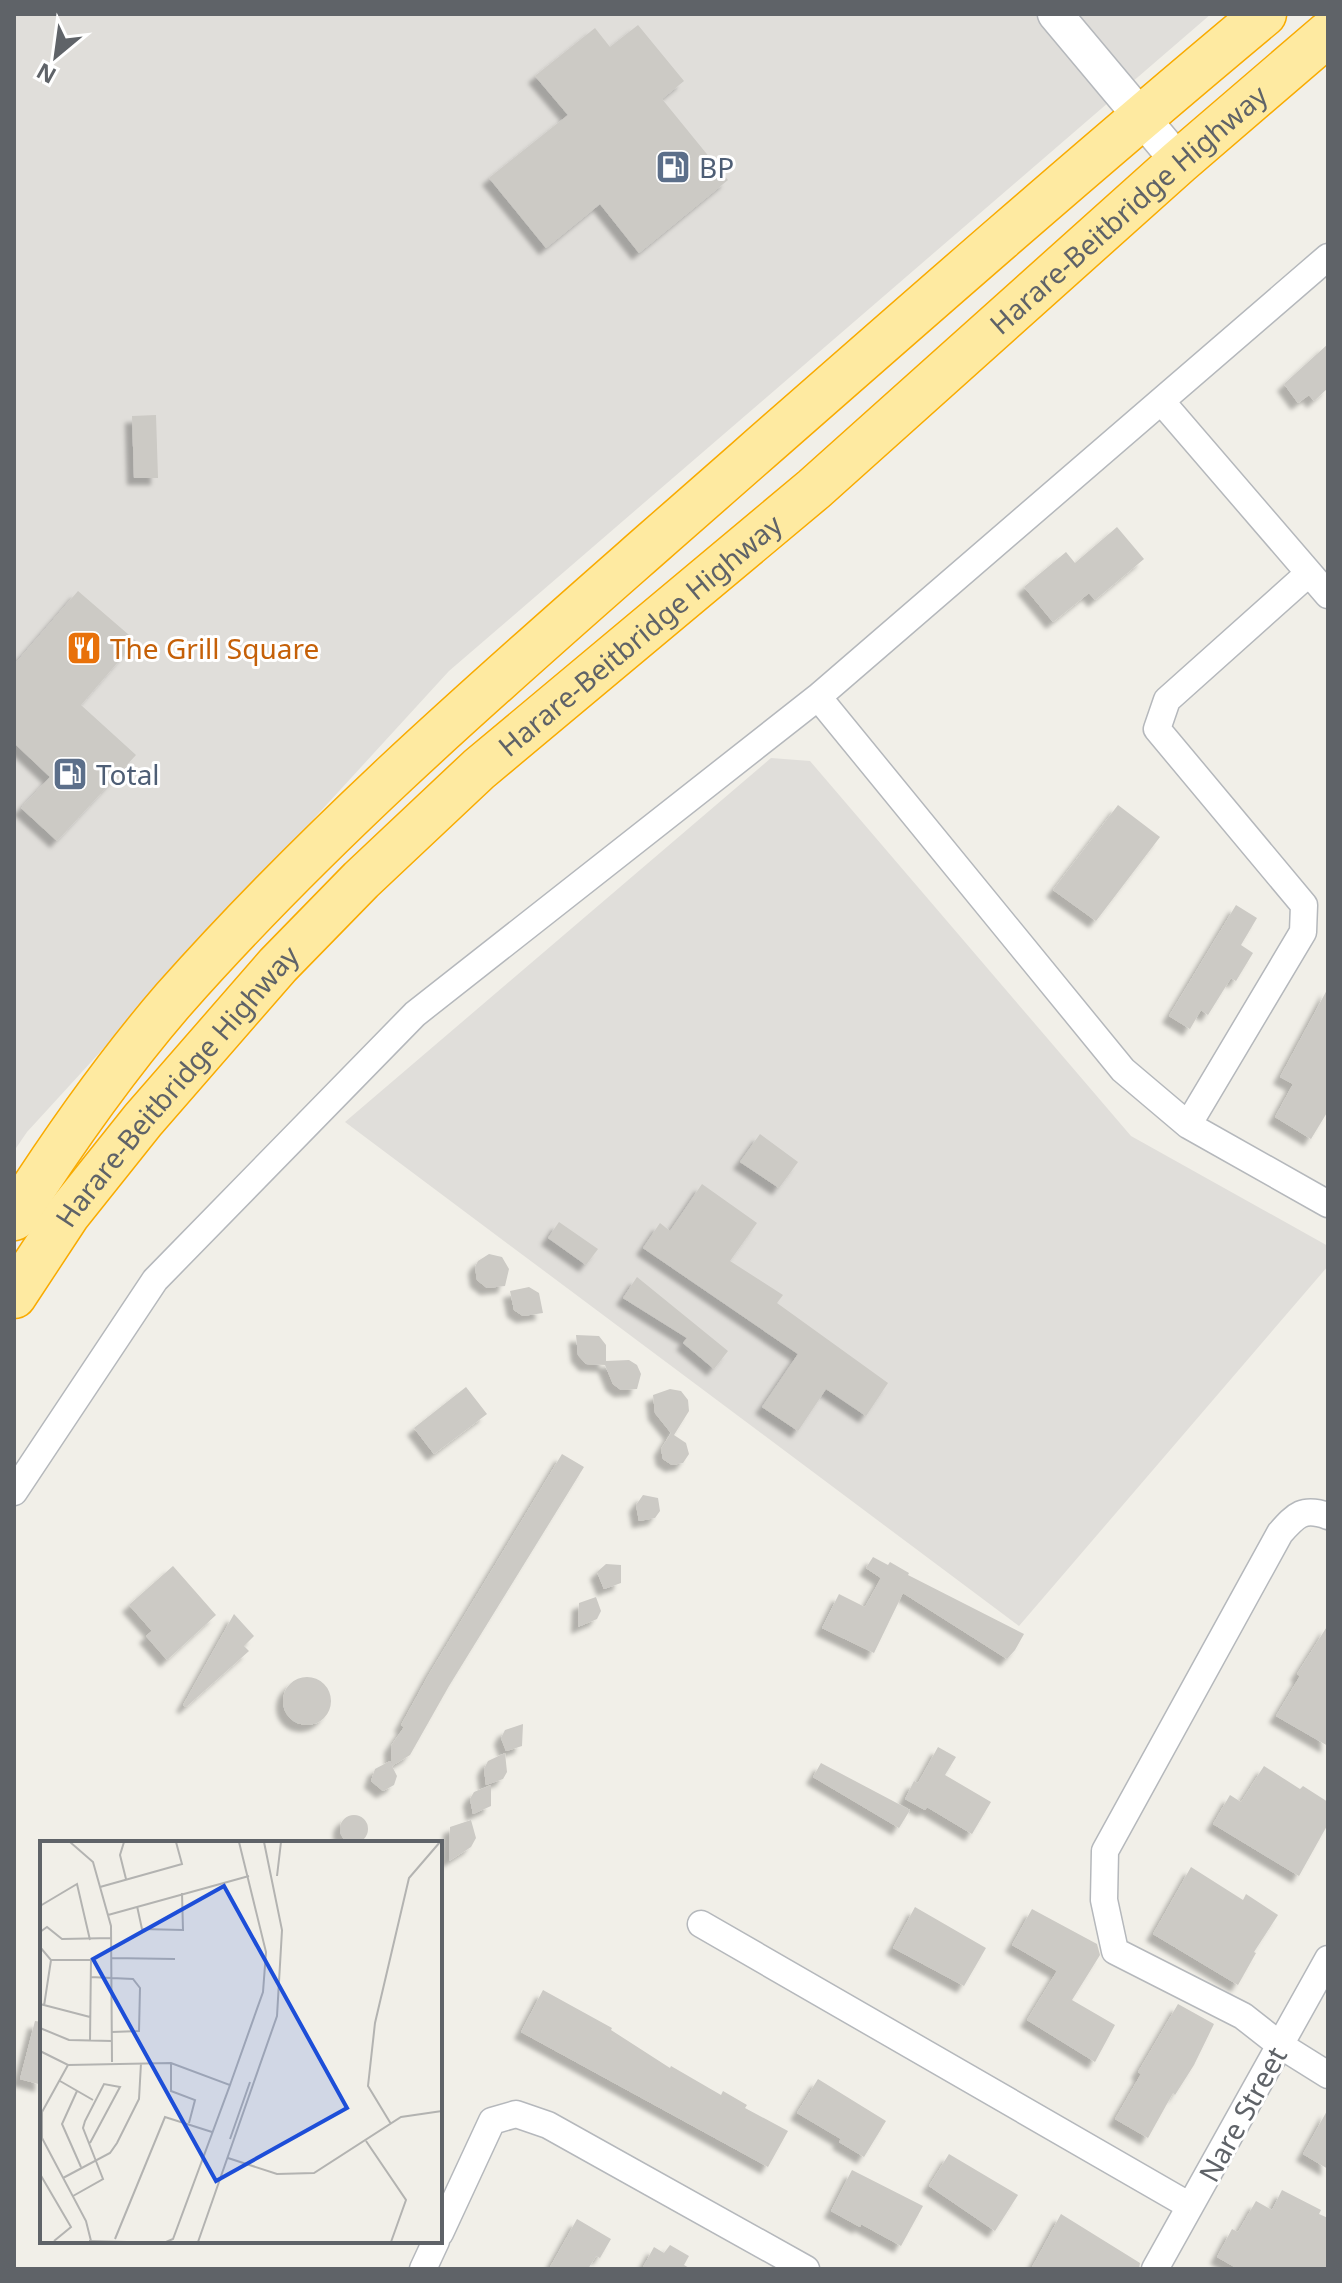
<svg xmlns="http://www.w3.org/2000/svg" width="1342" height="2283" viewBox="0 0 1342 2283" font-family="'Noto Sans',sans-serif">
<defs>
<filter id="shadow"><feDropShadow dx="-7" dy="7" stdDeviation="2" flood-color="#0004"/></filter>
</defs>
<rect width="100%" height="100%" fill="#f1efe8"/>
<!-- industrial -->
<path fill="#e0deda" d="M14,14H1211L449,671L27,1132L14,1151Z
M771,758L810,761L1131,1136L1328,1246V1266L1019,1626L345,1122Z"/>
<!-- building -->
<path fill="#cccac5" filter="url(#shadow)" d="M638,25L684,81L662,99L728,180L639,253L600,204L546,248L489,178L568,115L535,76L595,28L610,47Z
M1328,344V388L1314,401L1309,395L1298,403L1284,384Z
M156,415L158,478H134L132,416Z
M1117,527L1144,559L1095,600L1089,593L1053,622L1024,587L1066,552L1075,563Z
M78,591L136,641L81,705L136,755L57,841L21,808L50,777L14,743V665Z
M1118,805L1160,837L1096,921L1053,890Z
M1236,905L1257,918L1241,945L1253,953L1236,981L1231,978L1208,1015L1201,1010L1190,1029L1169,1016Z
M1328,988V1111L1311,1139L1275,1117L1293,1084L1280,1077Z
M760,1134L798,1162L779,1188L740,1162Z
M702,1184L757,1223L730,1261L783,1295L777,1303L888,1383L866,1416L826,1389L798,1431L762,1407L798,1354L643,1248L660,1223L670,1231Z
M559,1222L598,1249L586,1265L548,1238Z
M489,1254L502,1257L509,1269L505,1286L487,1288L477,1280L475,1267L478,1261Z
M637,1277L728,1351L714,1369L683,1343L687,1338L623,1298Z
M529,1287L539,1293L543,1313L523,1316L514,1310L510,1291Z
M576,1335L599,1336L606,1345V1361L629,1360L637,1365L641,1374L637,1389L621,1390L613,1384L605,1365L586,1364L578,1355Z
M466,1387L487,1414L434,1454L414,1428Z
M670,1389L681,1391L688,1400L689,1411L674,1435L686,1443L689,1454L683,1463L672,1465L663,1459L661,1449L671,1433L655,1413L653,1395Z
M562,1454L584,1467L449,1686L410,1755L392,1766L397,1776L394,1785L383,1791L371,1781L375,1769L390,1761L392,1765L391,1746L404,1727L401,1725L429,1674Z
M643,1495L658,1498L660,1511L655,1518L639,1521L636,1505Z
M873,1557L888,1565L890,1562L909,1573L908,1575L1024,1634L1015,1650L1007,1659L903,1593L874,1653L822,1628L839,1594L865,1607L881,1578L866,1568Z
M606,1564L621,1565V1583L604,1589L597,1572Z
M173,1566L216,1615L167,1660L146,1636L152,1631L129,1605Z
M596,1597L601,1611L597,1619L578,1627L579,1603Z
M234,1614L254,1636L244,1646L249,1651L186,1707L183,1705Z
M1328,1625V1746L1276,1716L1300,1676L1297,1674Z
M283 1701a24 24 0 1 1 48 0a24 24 0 1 1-48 0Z
M523,1724L522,1746L506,1751L501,1738L505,1730Z
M938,1747L956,1757L945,1775L991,1802L972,1834L927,1807L925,1810L905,1799L914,1781L918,1783Z
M505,1753L507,1772L503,1779L486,1785L484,1769L488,1761Z
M821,1763L910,1810L899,1828L813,1777Z
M1264,1766L1300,1789L1303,1786L1328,1802V1824L1299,1876L1213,1824L1230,1795L1241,1802Z
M491,1785V1806L473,1814L470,1799L474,1792Z
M340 1829a14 14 0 1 1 28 0a14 14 0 1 1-28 0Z
M471,1820L476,1838L471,1847L449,1861L450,1827Z
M1191,1867L1243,1900L1246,1894L1278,1915L1254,1952L1256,1953L1238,1985L1153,1934Z
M915,1907L986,1948L964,1986L893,1948Z
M1032,1909L1097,1944L1100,1955L1072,2000L1115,2025L1095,2062L1027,2020L1057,1971L1012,1945Z
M543,1990L612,2028L611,2030L670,2068L671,2066L721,2095L723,2091L747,2105L745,2108L788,2131L768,2167L521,2032Z
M1178,2004L1214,2024L1194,2065L1175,2095L1173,2093L1148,2138L1115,2119L1141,2074L1138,2072Z
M35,2021L42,2022V2085L20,2079Z
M818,2079L886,2121L864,2157L839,2142L841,2139L797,2113Z
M1328,2109V2169L1303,2154Z
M949,2154L1018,2195L995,2231L929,2186Z
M852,2170L923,2206L901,2246L861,2224L860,2227L831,2211Z
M1282,2190L1321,2210L1319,2214L1328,2218V2269H1238L1217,2257L1232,2229L1238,2232L1256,2201L1272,2210Z
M1061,2214L1140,2263L1139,2269H1031Z
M577,2219L611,2239L600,2258L596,2256L588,2269H549Z
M670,2245L689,2256L684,2265L691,2269H642L654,2247L664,2253Z"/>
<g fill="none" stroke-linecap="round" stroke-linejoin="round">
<!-- minor casing -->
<g stroke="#b5b8bc" stroke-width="29">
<path id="minor" d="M1328,257L818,697L1123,1070L1188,1125L1328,1204
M1161,401L1328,595
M1188,1125L1303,932L1304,905L1157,729L1167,700L1309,573
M14,1492L155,1280L415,1014L818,697
M1328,1516C1303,1507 1296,1515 1280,1533L1105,1851L1104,1900L1115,1951L1243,2016L1280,2045L1328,2075
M701,1924L1190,2206
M440,2233L492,2121L516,2114L548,2125L806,2269
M423,2269L436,2241
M1155,2269L1328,1959"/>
</g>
<!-- tertiary casing -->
<g stroke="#b5b8bc" stroke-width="37">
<path id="tertiary" d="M1055,14L1179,162"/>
</g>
<!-- trunk casing -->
<g stroke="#f9ab00" stroke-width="47">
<g id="trunk">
<path d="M14,1218C62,1143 116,1066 174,999C321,833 489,687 655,541C857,364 1058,186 1264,14"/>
<path id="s1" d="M14,1296L68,1214L143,1120L278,965L361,880L479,769L814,489L1179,162L1328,34"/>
</g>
</g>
<!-- minor -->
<use href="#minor" stroke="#fff" stroke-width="26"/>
<!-- tertiary -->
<use href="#tertiary" stroke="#fff" stroke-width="34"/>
<!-- trunk -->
<use href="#trunk" stroke="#feeaa1" stroke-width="44"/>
</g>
<!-- icons -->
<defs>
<g id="fuel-square" transform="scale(1.8)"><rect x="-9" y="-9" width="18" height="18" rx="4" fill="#5c6f8a" stroke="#fff"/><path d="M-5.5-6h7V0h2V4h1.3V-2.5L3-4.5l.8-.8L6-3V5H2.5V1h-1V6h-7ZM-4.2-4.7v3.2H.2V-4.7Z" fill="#fff"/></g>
<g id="restaurant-square" transform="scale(1.8)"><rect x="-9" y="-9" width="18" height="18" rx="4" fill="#e8710a" stroke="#fff"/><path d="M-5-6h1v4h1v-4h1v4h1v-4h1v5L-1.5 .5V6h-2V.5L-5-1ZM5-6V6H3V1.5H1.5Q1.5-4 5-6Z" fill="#fff"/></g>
</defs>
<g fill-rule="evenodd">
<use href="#fuel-square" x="673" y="167"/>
<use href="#restaurant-square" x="84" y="648"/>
<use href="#fuel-square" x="70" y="774"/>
</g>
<g text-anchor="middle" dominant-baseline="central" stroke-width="6" stroke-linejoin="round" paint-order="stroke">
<!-- service labels -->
<g font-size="28" fill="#4e5e75" stroke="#fff" text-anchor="start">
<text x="699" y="167">BP</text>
<text x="96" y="774">Total</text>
</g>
<!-- street labels -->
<g font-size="28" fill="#5f6368" stroke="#fff">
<text stroke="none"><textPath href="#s1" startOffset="1562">Harare-Beitbridge Highway</textPath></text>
<text stroke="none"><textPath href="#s1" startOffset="914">Harare-Beitbridge Highway</textPath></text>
<text stroke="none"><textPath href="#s1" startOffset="266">Harare-Beitbridge Highway</textPath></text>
<text transform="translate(1242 2114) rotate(-61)">Nare Street</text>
</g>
<!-- food labels -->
<g font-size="28" fill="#c56008" stroke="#fff" text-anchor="start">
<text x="110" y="648">The Grill Square</text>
</g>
</g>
<!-- overview -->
<g transform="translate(40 1841)">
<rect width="402" height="402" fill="#f1efe8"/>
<path fill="none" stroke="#b3b3b1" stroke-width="2" d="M30,1L53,21L71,85L72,221M84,1L80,14L86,38M237,35L241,1M60,46L142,23L136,1M0,65L37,43L50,99M97,65L102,88L143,89L142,52M68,74L209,35M0,91L7,86L22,98L72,97M0,106L11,119L4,165M72,117L135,118M11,119H51L50,200M50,136L93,138L100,147L99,190L72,191M0,163L50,176M0,187L29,199L72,200M0,210L28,224L131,222L190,244L133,398L126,401M131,222V250L155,259L149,282M28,224L2,271V297L46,380L51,400M20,240L53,259M190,244L223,151L226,111L199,1M37,250L22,283L41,326M351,283L328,245L335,182L369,37L400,1M190,298L210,241M326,300L366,359L351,401M188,317L237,333L274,332L361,276L402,270M402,332V377M0,333L31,386L14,400M23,337L70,312L77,302L99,258L101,222M33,355L63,338L43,287L45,280L64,243L80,246L50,302M75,398L125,276L172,291M49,400L87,401M158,401L237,175L242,89L224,1"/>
<path fill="#1d4ed8" fill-opacity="0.15" stroke="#1d4ed8" stroke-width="4" d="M184,45L307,267L176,340L53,118Z"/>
<rect width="402" height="402" fill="none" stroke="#5f6368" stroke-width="4"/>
</g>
<!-- border -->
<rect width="1342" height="2283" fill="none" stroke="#5f6368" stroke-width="32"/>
<!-- north arrow -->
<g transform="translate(56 56) rotate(209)" stroke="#ffffff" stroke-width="6" paint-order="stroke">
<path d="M0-6L14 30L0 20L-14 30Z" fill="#5f6368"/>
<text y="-12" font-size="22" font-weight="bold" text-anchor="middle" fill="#5f6368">N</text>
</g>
</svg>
